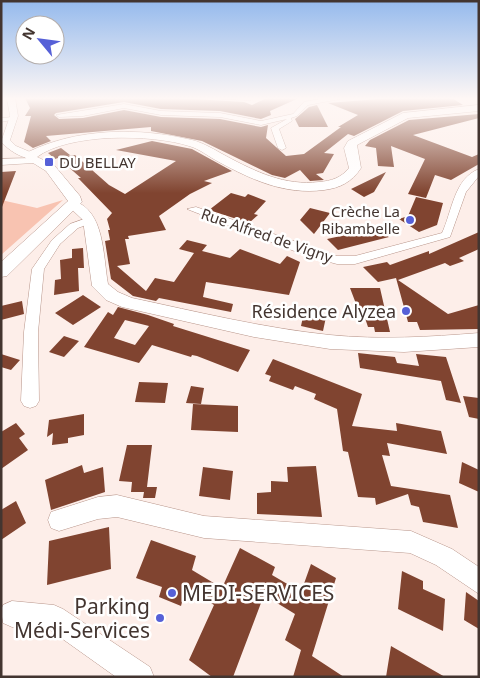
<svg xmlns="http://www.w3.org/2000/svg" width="480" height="678" viewBox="0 0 480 678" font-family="'Noto Sans',sans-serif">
<rect width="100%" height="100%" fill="#fdeee9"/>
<!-- green -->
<path fill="#f8c3b1" d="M1,200L37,208L63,200L1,255Z"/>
<!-- building -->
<path fill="#804430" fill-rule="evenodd" d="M25,98H177L244,102L252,105L267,98H299L270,111L271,115L261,119L220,111L161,109L124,102L56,113L54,115L59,119L83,118L124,110L161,117L220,119L261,127L268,125L266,138L286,156L304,154L341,127H338L358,115L328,103L391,98H452L463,105L403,111L354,136L348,134L324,153L334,154L323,173L316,174L324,180L310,181L300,170L285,178L272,175L202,141L151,131V127L46,136L51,141L33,148L24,142L31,116H25L30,108Z
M317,105L328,127H299L295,119L309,107Z
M479,114V118L413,135L472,157L479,154V164L451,180L435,175L426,198L408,194L425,159L391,146L394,167L378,166L376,148L365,146L370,140L409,120Z
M152,141L192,149L232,171L204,181L212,183L190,194L159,216L166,230L128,236L129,239H125L130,264L117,266L146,291L155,278L174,282L194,253L179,249L187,240L207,245L202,251L230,258L240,249L280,264L287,256L300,262L289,295L206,282L203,297L233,304L231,312L159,298L156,301L133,296L111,279L105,241L110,240L108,230H110L107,219L112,213L78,178H81L58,158L55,159L48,153L61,148L70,155L68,156L75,155L109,185L125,194L176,161L116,150Z
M16,171L2,207H1V172Z
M386,172L374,192L364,197L351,189Z
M231,193L245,197L248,194L266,201L254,214L258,215L249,223L209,210Z
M416,197L443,203L437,225L419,232L399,219L408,216Z
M310,208L330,213L314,234L300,220Z
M378,228L389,237L338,250L327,239Z
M479,232V249L459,258L464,261L450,266L445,263L398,280L448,314L479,305V329L420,330L417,322H408L396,278L378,282L363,267L387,262L390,265L429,251V254Z
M83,248L84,268H78L79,291L54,295L55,280L61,279L60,260L72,258V249Z
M350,288H380L390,332H375L374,327H368L362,309H358Z
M83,295L101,307L73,325L55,313Z
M22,301L24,314L1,320V306Z
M118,307L148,315L174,324L173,326L250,350L238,372L197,356L192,355L191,357L152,345L139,363L84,347L108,312L113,315ZM125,320L149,326L135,345L114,338Z
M304,312L326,317L323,331L301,326Z
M64,336L79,341L64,357L49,352Z
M358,353L395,357L397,363L419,366L416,354L446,357L461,403L446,400L441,381L360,368Z
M1,354L20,360L11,370L1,367Z
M273,359L362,394L352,426L397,431L396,423L441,431L447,454L387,443L390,456L382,455L391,486L450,495L458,528L423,522L419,507L411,505L408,494L376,505L375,498L358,497L348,452L343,451L337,409L314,399L316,394L295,386L293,390L269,381L271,376L265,374Z
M139,382L168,383L165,403L135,402Z
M191,386L204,388L201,404L186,403Z
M463,396L479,398V419L469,417Z
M193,404L238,406V432L191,430Z
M84,414V435L68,438V443L52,445L53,433L47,437L49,420Z
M16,423L25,434L19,438L28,450L1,469V432Z
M127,445H152L147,487H157L155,498H143L144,492H131L132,482L119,481Z
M462,462L479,470V492L459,483Z
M82,465L84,473L103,467L105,492L51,510L45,480Z
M316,466L322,517L257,514V493L271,492V481L288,482L287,467Z
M203,467L233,471L230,500L199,496Z
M16,501L26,523L1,540V510Z
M109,527L111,569L47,585L49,541Z
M151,540L196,556L192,570L222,588L240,548L275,567L272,575L301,592L311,564L336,578L312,656L344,677H293L301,650L285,640L295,614L264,595L233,677H212L189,660L214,605L186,587L181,606L159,597L162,587L136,578Z
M402,571L423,581V589L445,599L443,631L398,609Z
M466,592L479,601V629L464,620Z
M391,646L445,677H386Z"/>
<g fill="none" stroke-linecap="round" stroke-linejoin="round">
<!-- minor casing -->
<g stroke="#b8958a" stroke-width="1">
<path id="minor" d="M199,98H254L251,100Z
M326,98H345L308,105L297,116L291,118L292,121L279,129L286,148L282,150L278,148L271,128L287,119L261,125L220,117L161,115L124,108L83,116L59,117L56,115L124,104L161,111L220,113L261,121L293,114L304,102Z
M1,118L13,117L16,119L1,122Z
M36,158L37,160L33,163L1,165V159Z
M479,169V176L466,192L450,237L355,264H337L307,256L187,209L196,207L337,256H355L442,233C452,212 454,178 479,169Z
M90,217L95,220L94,222L78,228L60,244L44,269L38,332L39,401L36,406L30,408L24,406L21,401L24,332L32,269L52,240L70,224Z
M117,495L204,516L411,531L452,549L479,567V594L436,565L410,553L204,538L117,517L98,519L59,531L51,528L48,520L51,512L98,497Z
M12,601L54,605L63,609L150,667L154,677H116L50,630L12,627L3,623L1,610L3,605Z"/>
</g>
<!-- tertiary casing -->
<g stroke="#b8958a" stroke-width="1">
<path id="tertiary" d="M7,98H15L18,116L10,140L16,146L35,154V158C22,160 9,150 1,142L10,116Z
M73,201C105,209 103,257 108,284L118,292L132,298C198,312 263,328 330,335C380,340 429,337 479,333V347L404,352L330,349L254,337L122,307L106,300L92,286L83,220L67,205Z"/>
</g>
<!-- secondary casing -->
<g stroke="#b8958a" stroke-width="1">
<path id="secondary" d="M479,105V111L408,118L357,145L361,168C352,182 340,188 324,190C285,195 252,180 219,162C209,157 200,149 189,146C152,134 69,133 37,157L54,165L80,196L82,202L7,276L1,277V262L68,201L46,171L25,158L28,152C77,128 139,127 192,140C204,143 215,150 226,156C256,172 285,186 319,182C331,181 341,178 349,168L344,148L348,141L403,113Z"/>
</g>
<!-- minor -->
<use href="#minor" fill="#fff" fill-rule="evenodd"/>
<!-- tertiary -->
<use href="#tertiary" fill="#fff" fill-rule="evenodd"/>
<!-- secondary -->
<use href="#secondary" fill="#fff" fill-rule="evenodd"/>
</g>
<!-- sky -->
<linearGradient id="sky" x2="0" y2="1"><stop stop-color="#95baed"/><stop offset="0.51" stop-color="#fef7f5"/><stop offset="1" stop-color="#fef7f5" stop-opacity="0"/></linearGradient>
<rect width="480" height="193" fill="url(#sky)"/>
<!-- markers -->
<g fill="#5660d7" stroke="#fff" stroke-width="2">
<rect x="44" y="157" width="10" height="10" rx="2.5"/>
<circle cx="410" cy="220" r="5"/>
<circle cx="406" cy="311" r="5"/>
<circle cx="172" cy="593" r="5"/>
<circle cx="160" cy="618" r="5"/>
</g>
<g text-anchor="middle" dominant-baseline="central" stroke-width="5" stroke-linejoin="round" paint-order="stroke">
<!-- far-poi labels -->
<g font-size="15" fill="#433530" stroke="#fff" text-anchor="start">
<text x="59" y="162">DU BELLAY</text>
<text x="400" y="211" text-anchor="end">Crèche La<tspan x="400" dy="17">Ribambelle</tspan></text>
</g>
<!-- far-street labels -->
<g font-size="15" fill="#433530" stroke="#fff">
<text transform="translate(267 235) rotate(19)">Rue Alfred de Vigny</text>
</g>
<!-- poi labels -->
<g font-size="18" fill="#433530" stroke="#fff" text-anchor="end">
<text x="396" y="311">Résidence Alyzea</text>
</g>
<!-- near-poi labels -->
<g font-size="21" fill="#433530" stroke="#fff" text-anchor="start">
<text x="182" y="593">MEDI-SERVICES</text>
<text x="150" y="606" text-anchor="end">Parking<tspan x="150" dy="24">Médi-Services</tspan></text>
</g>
</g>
<!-- border -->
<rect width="480" height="678" fill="none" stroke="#433530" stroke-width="5"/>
<!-- north arrow -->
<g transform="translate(40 40) rotate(299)"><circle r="24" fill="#ffffff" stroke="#b4aeac"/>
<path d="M0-4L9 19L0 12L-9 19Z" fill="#5660d7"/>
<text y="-8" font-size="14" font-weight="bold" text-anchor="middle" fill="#433530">N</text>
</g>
</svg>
